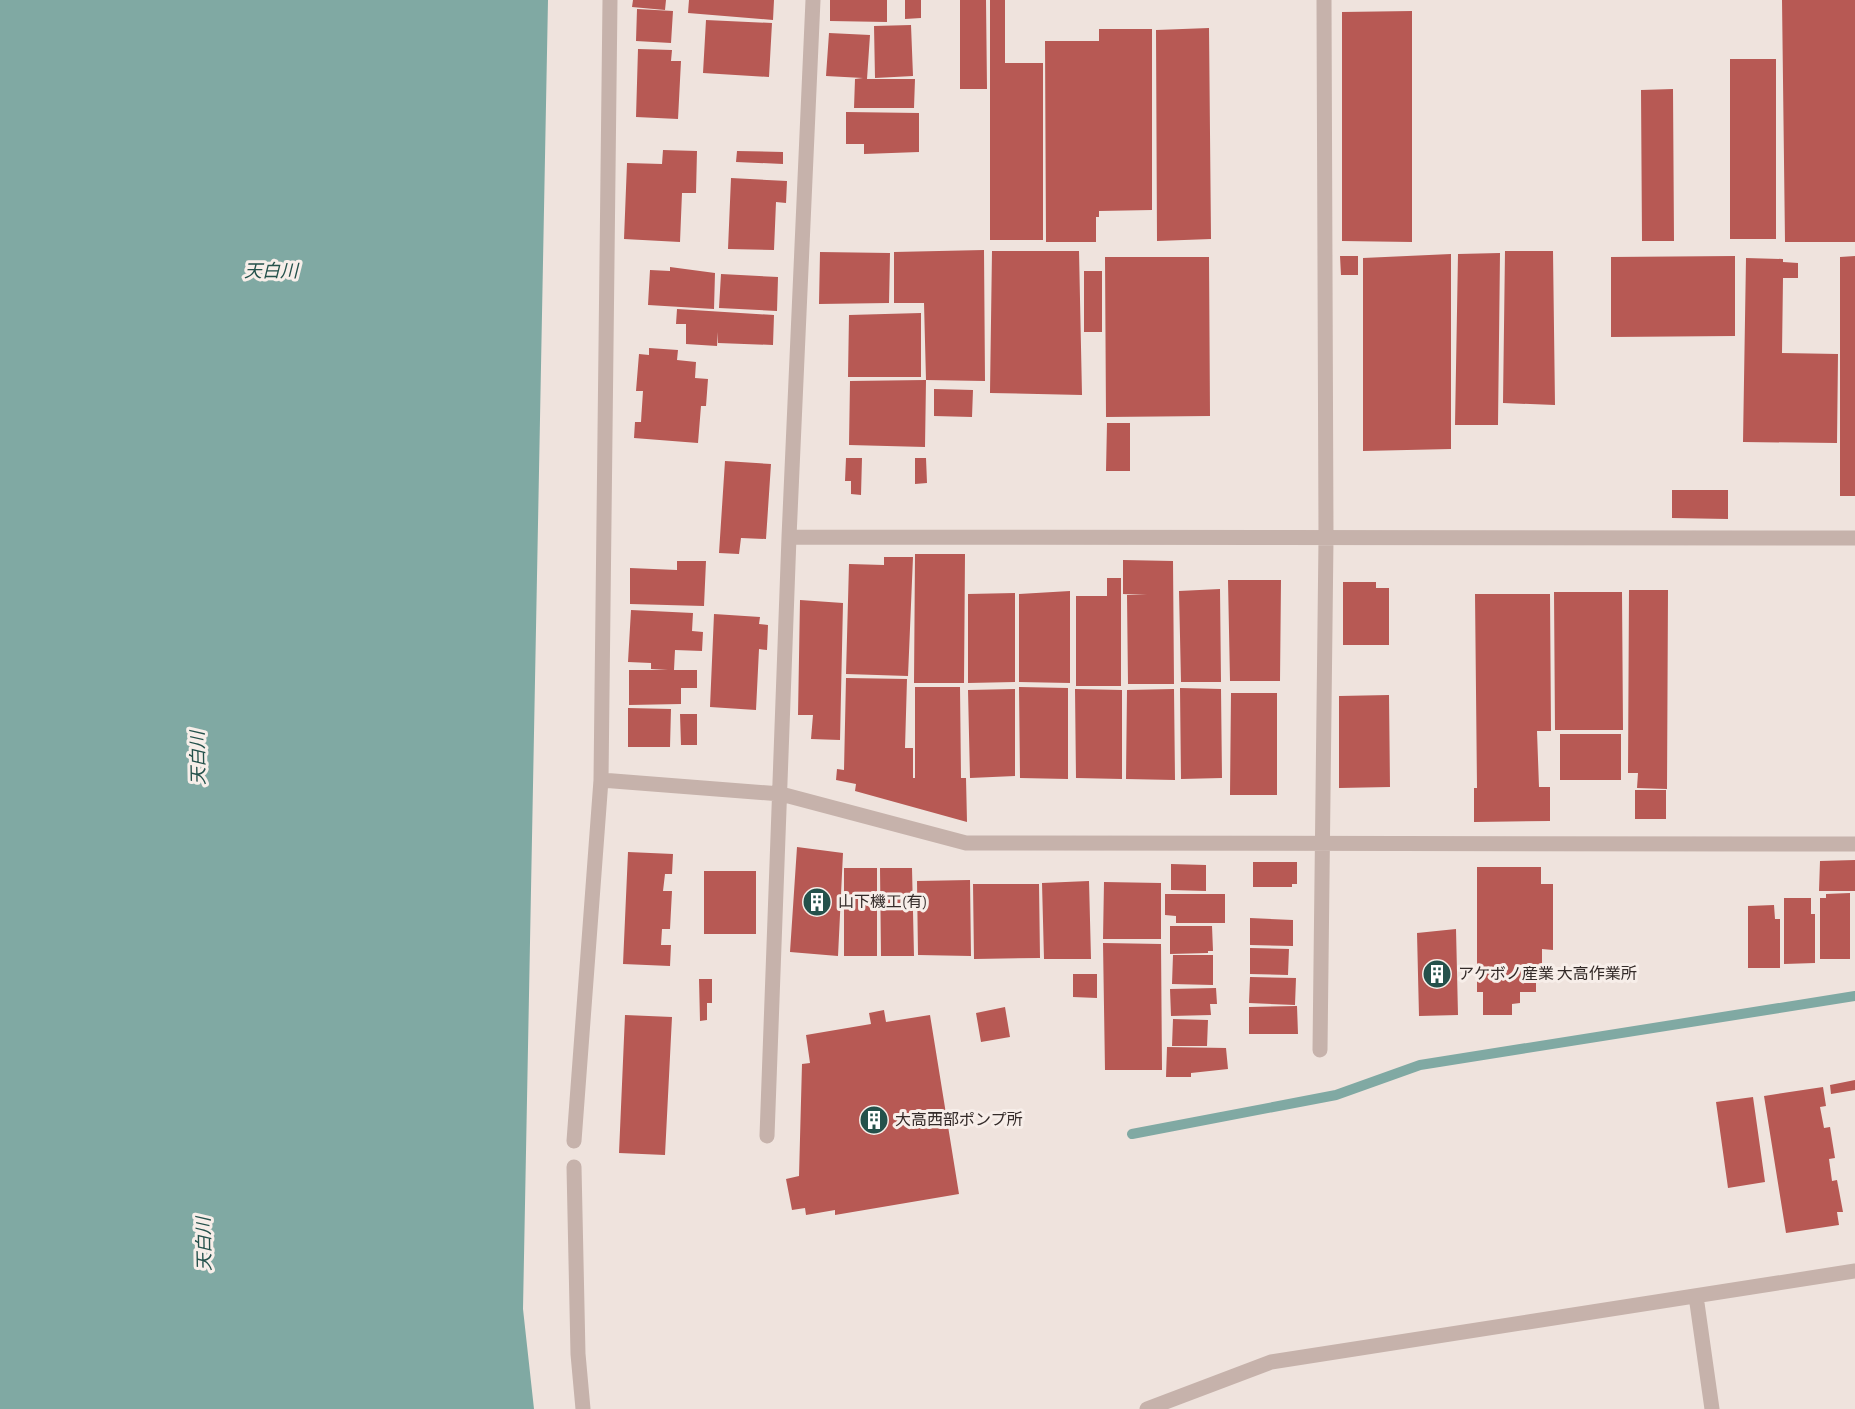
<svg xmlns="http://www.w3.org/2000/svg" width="1855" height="1409" viewBox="0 0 1855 1409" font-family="'Alegreya Sans','Noto Sans JP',sans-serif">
<rect width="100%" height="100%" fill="#efe3dd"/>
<!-- water -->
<path fill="#80a9a3" d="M0,0H548L523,1309L534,1409H0Z"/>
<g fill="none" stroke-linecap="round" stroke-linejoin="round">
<!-- stream -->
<path stroke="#80a9a3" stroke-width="10" d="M1132,1134L1336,1095L1420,1065L1855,996"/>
</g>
<!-- building -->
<path fill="#b75954" d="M633,0H666L665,10L632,7Z
M689,0H774L773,20L688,13Z
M830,0H887V22L830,21Z
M905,0H921V18L905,19Z
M960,0H986L987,89H960Z
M990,0H1005V63H1043V240H990Z
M1782,0H1855V242H1785Z
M637,9L673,11L671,43L636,41Z
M1412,11V242L1342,241V12Z
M706,20L772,23L769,77L703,73Z
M911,25L913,76L875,78L874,26Z
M1209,28L1211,239L1157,241L1156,30Z
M1099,29H1152V210L1099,211V217H1096V242H1046L1045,41H1099Z
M829,33L870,35L867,79H915L914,108H854L855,79L863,78L826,76Z
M638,49L672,50L671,61H681L678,119L636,117Z
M1730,59H1776V239H1730Z
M1673,89L1674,241H1642L1641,90Z
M846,112L919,113V152L864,154V144H846Z
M663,150L697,151L696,193H682L680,242L624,239L627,163L662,164Z
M737,151L783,152V164L736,162Z
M731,178L787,181L786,203L776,202L774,250L728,249Z
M984,250L985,381L926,380L924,303H894V252Z
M992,251H1079L1082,395L990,393Z
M1505,251H1553L1555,405L1503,403Z
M820,252L890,253L889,303L819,304Z
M1500,253L1498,425H1455L1458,254Z
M1451,254V449L1363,451V258Z
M1340,256H1358V275H1341Z
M1735,256V336L1611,337V257Z
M1855,256V496H1840V257Z
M1105,257H1209L1210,416L1106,417Z
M1746,258L1783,259V262L1798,263V278H1783L1782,353L1838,354L1837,443L1743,442Z
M670,267L715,273L714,309L648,305L650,270L670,271Z
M1084,271H1102V332H1084Z
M721,274L778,277L777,311L719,308Z
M677,309L774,315L773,345L718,343V332L717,346L686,344V324H676Z
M921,313V377H848L849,315Z
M649,348L678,350L677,360L696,362L695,378L708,379L706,406H701L698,443L634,438L635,422H641L643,391H636L639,354L649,355Z
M926,380L925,447L849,445L850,381Z
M934,389L973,390L972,417L934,416Z
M1107,423H1130V471H1106Z
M846,458H862L861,495L851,494V481H845Z
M915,458H926L927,483L915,484Z
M725,461L771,464L766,539L741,538L739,554L719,553Z
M1672,490H1728V519L1672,518Z
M915,554H965L964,683H914Z
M884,557H913L908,676L846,674L849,564L884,565Z
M1123,560L1173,561L1174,684H1128L1127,595H1147L1123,594Z
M677,561H706L704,606L630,604V568L677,570Z
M1107,578H1121V686H1076V596H1107Z
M1228,580H1281L1280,681H1230Z
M1343,582H1376V588H1389V645H1343Z
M1220,589L1221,682H1181L1179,591Z
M1629,590H1668L1667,789L1637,788L1638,773H1628Z
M1070,591V683L1019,682V594Z
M1554,592H1622L1623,730H1555Z
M1015,593V682L968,683V594Z
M1475,594H1550L1551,731H1537L1539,787H1550V821L1474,822V788H1477Z
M800,600L843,603L840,740L811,739L813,715H798Z
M631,610L693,613L692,631L703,632L702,651L675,650L674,670H697V688H681V704L629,705V670H668L651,669V663L628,662Z
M714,614L760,617L759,624L768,625L767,650L759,649L756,710L710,707Z
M846,678L907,679L905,748H913V778H915V687H960L961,778H966L967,822L855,791L856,784L836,780L837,769L844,770Z
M1019,687L1068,688V779L1020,778Z
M1180,688L1221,689L1222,778L1181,779Z
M1015,689V776L970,778L968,690Z
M1075,689L1122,690V779L1076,778Z
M1174,689L1175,780L1126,779L1127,690Z
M1231,693H1277V795H1230Z
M1389,695L1390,787L1339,788V696Z
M628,708L671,709L670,747H628Z
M680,714H697V745H681Z
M1560,734H1621V780H1560Z
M1635,790H1666V819H1635Z
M797,847L843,853L838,956L790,952Z
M628,852L673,854L672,874H665L663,891H672L670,929H662L661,945H671L670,966L623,964Z
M1855,860V891H1819L1820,861Z
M1253,862H1297V884H1292V887H1253Z
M1171,864L1206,865V891L1171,890Z
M1477,867H1541V884H1553V950L1542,949V972H1536V992H1520V1003L1512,1004V1015H1483V992H1477Z
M844,868H877V956H844Z
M880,868H912L914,956H881Z
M704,871H756V934H704Z
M970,880L971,956L918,955L917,881Z
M1089,881L1091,959H1044L1042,883Z
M1104,882L1161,883V939H1103Z
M973,884H1039L1040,958L974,959Z
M1850,893V959H1820V898H1826V894Z
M1165,894H1225V923H1176V916L1165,915Z
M1784,898H1811V914H1815V963L1784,964Z
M1774,905L1775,919H1780V968H1748V906Z
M1250,918L1293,920V946L1250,945Z
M1170,926H1212L1213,951H1208V953L1170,954Z
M1456,929L1458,1015L1419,1016L1417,933Z
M1103,943L1161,944L1162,1070H1105Z
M1250,948L1289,949L1288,975L1250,974Z
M1173,955H1213V985L1172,984Z
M1073,974H1097V998L1073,997Z
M1250,977L1296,978L1295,1005L1249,1003Z
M699,979H712V1003H707V1020L700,1021Z
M1216,988L1217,1004H1210L1211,1015L1171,1016L1170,989Z
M1297,1006L1298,1034H1249V1007Z
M1005,1007L1010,1037L981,1042L976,1013Z
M884,1010L886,1022L930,1015L959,1194L835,1215V1210L806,1215L805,1208L792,1210L786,1179L799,1176L802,1064L810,1063L806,1035L871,1024L869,1013Z
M625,1015L672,1017L665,1155L619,1153Z
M1173,1019L1208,1020L1207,1046H1172Z
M1167,1047L1226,1048L1228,1069L1191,1073V1077H1166Z
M1855,1080V1090L1831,1094L1830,1085Z
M1823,1087L1826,1106L1820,1107L1824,1128L1830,1127L1835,1158L1829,1159L1832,1181L1837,1180L1843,1212H1837L1839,1225L1786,1233L1764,1096Z
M1753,1097L1765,1182L1728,1188L1716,1102Z"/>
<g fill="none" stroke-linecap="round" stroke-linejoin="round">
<!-- minor -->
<path stroke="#c6b2ab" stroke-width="15" d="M789,537L1855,538
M601,780L781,794L966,843L1855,844
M1320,1050L1326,539L1324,0
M767,1136L789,537L813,0
M574,1141L601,780L610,0
M574,1167L578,1354L583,1409
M1696,1296L1712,1409
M1147,1409L1271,1362L1855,1271"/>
</g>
<!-- icons -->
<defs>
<g id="building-disc" transform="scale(1.5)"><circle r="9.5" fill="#24514b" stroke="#f7eee9"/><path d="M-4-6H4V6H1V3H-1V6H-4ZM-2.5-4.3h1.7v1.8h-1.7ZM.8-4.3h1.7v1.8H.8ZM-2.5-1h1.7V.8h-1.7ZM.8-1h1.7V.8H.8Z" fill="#fff"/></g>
</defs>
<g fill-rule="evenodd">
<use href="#building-disc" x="817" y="902"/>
<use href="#building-disc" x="1437" y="974"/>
<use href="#building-disc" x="874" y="1120"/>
</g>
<g text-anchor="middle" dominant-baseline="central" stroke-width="6" stroke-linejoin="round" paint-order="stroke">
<!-- poi labels -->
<g font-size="16" fill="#342b29" stroke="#f7eee9" text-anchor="start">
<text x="838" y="902">山下機工(有)</text>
<text x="1458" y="974">アケボノ産業 大高作業所</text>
<text x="895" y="1120">大高西部ポンプ所</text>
</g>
<!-- water labels -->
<g font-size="18" font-style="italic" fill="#24514b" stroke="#f7eee9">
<text x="271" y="272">天白川</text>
<text transform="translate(199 758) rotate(-91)">天白川</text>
<text transform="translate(205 1244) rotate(-91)">天白川</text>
</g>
</g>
</svg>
